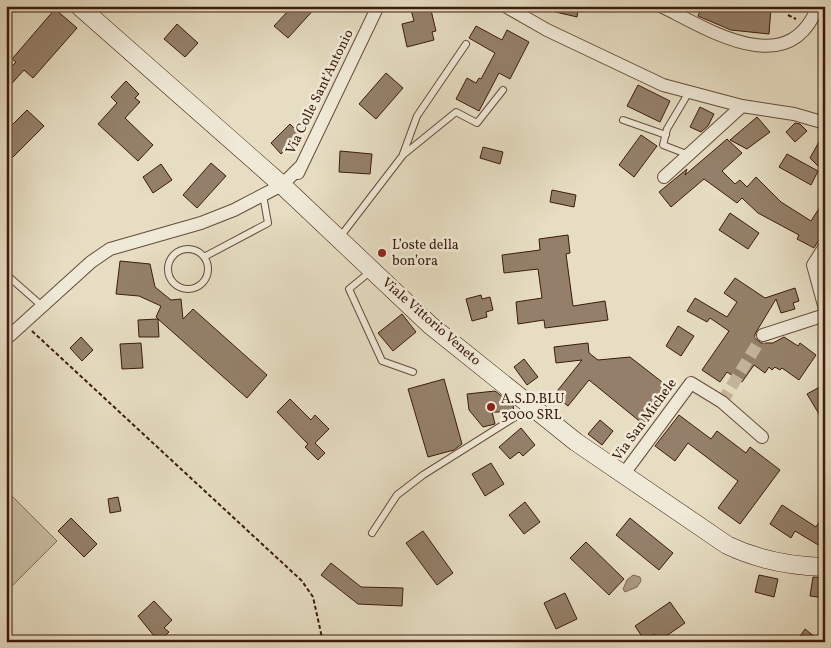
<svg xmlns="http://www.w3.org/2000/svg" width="831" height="648" viewBox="0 0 831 648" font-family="Vollkorn,serif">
<rect width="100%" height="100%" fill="#e6ddc2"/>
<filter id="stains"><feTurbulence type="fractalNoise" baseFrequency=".004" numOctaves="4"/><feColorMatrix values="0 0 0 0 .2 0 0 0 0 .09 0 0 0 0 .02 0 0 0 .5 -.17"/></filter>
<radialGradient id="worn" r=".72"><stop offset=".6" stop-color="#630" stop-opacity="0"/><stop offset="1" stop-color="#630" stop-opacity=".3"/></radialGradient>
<!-- green -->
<path fill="#c9bca3" stroke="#826c57" d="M6,490L57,541L6,592Z"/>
<!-- water -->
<path fill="#ac9b84" stroke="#7f6854" d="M633,575L640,577L641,581L637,587L625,592L623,589L627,580Z"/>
<!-- building -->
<path fill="#94806a" stroke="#3c1b0b" d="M283,6H317L288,38L274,26L288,11Z
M430,6L436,31L432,32L434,40L407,47L402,24L414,21L411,10Z
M548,6H579L577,17L547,10Z
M702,6L771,8L769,34L731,30L698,16Z
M55,9L77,28L33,78L24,70L6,90V72L16,62L12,59Z
M177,24L198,43L185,57L164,39Z
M476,26L502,40L507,30L529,42L510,79L499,73L479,111L456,99L467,78L476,83L479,78L481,79L495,53L469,38Z
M386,73L403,88L376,119L359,104Z
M126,81L139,94L135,98L140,102L125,118L153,145L138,161L98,124L117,103L111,97Z
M638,85L670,101L660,122L627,106Z
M700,107L714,114L708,126L701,132L690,127Z
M27,110L44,126L6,164V131Z
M757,117L770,132L747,149L730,140Z
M795,123L800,124L807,131L795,142L786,132Z
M290,124L300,134L281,154L271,143Z
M825,131V159L820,168L810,158Z
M641,135L657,146L634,177L619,165Z
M727,139L742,153L722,171L735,184L740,180L747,187L756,177L781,202L811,221L825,199V238L818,241L814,248L797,239L799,235L758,213L742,198L737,203L704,179L671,207L659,192L687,169L685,175Z
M483,147L503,152L500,164L480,158Z
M340,151L372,154L370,174L339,172Z
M787,154L818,171L811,185L779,167Z
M211,163L226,176L197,208L183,195Z
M161,164L172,180L153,193L143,177Z
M552,190L576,195L574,207L550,202Z
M730,213L759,233L748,249L719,230Z
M568,235L570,253L566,254L573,306L605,301L608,320L545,328L544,320L518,324L516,302L542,298L538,269L504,273L502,255L540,250L539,239Z
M120,261L150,264L155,287L171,300L181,299L183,319L193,309L267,375L247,398L158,319L159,337H139L138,320L158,319L156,317L161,306L139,296L116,294Z
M735,278L765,298L795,288L799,301L793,303L795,309L781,313L776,299L755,334V338L761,343H773L784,337L798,346L800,343L816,355L799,380L782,368L780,370L775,367L772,370L769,367L765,373L754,365L742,382L727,372L720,382L702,370L729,331L710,318L707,322L687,311L695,298L727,317L737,302L724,293Z
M481,295L482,299L490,297L493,310L486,312L487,317L472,321L466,299Z
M402,314L416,332L393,351L378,333Z
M678,326L694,336L681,356L666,346Z
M81,337L93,350L82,361L70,348Z
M141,343L143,368L122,369L120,344Z
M588,343L589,353L598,360L630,357L671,389L643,424L589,380L568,406L554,395L582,360L556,363L554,347Z
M524,359L538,377L527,385L514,367Z
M444,379L462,444L454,450L428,457L408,389Z
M825,384V424L807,394Z
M495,391L513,405L514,412H492L495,424L483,427L469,410L467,394Z
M290,399L311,420L315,415L329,429L315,443L325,453L318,460L305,447L308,444L277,412Z
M679,415L711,439L717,431L746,453L750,447L780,470L740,524L718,508L738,481L688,443L675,461L655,446Z
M600,420L613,431L602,445L588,434Z
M521,428L535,445L523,456L519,452L510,459L499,447Z
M491,463L504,484L485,496L472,474Z
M118,497L121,511L110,513L108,499Z
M525,502L540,522L524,534L509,515Z
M782,505L816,527L825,513V549L795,531L791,538L770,524Z
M71,518L97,544L84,557L58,531Z
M630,518L673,553L659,570L616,535Z
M423,531L453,573L437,585L406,543Z
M586,542L624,579L609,595L570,558Z
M331,563L361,587L403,588L402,606L358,604L321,575Z
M759,575L778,579L774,597L755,592Z
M813,577L825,578V598L810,596Z
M565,593L577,619L556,629L544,603Z
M154,601L172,620L164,628L169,632L159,642L138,616Z
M670,602L685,623L659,641L654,634L645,641L635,626Z
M805,629L821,642H796Z"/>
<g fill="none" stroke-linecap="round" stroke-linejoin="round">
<!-- minor-tunnel -->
<path stroke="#c4b69d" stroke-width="12" stroke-dasharray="12 6" stroke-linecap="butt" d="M722,402L763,335"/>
<!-- service casing -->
<g stroke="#664c39" stroke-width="8">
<path id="service" d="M6,14L12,6
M623,120L666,135
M403,154L417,116L466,44
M689,155L663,145L667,129L689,92
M340,237L403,155L456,112L477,123L503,90
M168 269a20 20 0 1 1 40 0a20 20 0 1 1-40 0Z
M204,257L268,223L263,195
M371,271L349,289L382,361L413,372
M8,276L42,306
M372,533L397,495L423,475L531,407"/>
</g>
<!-- minor casing -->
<g stroke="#664c39" stroke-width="14">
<path id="minor" d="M505,6L547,30L663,85L742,106L794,114L825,123
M661,6C709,30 789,82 818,6
M298,173L378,6
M664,177L742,106
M825,246L813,265L825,309
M763,335L825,315
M6,339L91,262L110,249L201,223L234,210L282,185L300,167
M623,475L691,383L722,402L762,437"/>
</g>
<!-- secondary casing -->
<g stroke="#3c1b0b" stroke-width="19">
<path id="secondary" d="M79,6L282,185L430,325L576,442L727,545C758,560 790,566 825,567"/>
</g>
<!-- path -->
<path stroke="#3c1b0b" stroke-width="2" stroke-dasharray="4 2.5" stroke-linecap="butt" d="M788,15L796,19
M32,331L302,581L313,597L323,642"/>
<!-- service -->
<use href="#service" stroke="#efe9d7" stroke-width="6"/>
<!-- minor -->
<use href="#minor" stroke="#efe9d7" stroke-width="12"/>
<!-- secondary -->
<use href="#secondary" stroke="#efe9d7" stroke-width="18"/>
</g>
<!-- markers -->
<g fill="#8f2418" stroke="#efe9d7" stroke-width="2">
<circle cx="382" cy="253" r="5"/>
<circle cx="491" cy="407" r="5"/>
</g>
<g text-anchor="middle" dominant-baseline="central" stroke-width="5" stroke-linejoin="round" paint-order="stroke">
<!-- street labels -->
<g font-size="14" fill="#3c1b0b" stroke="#efe9d7">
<text transform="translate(320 92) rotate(-64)">Via Colle Sant'Antonio</text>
<text transform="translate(431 322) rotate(41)">Viale Vittorio Veneto</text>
<text transform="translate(645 420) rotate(-54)">Via San Michele</text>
</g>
<!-- poi labels -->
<g font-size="14" fill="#3c1b0b" stroke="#efe9d7" text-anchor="start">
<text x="392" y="245">L’oste della<tspan x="392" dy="16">bon’ora</tspan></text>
<text x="501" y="399">A.S.D.BLU<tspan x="501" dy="16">3000 SRL</tspan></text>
</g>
</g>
<!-- margin -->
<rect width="831" height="648" fill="none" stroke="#e6ddc2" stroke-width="25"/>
<rect x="8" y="8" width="816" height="633" fill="none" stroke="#3c1b0b" stroke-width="2.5"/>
<rect x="12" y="12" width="806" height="623" fill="none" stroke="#3c1b0b"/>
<rect width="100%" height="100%" filter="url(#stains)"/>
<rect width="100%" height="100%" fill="url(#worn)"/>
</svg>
